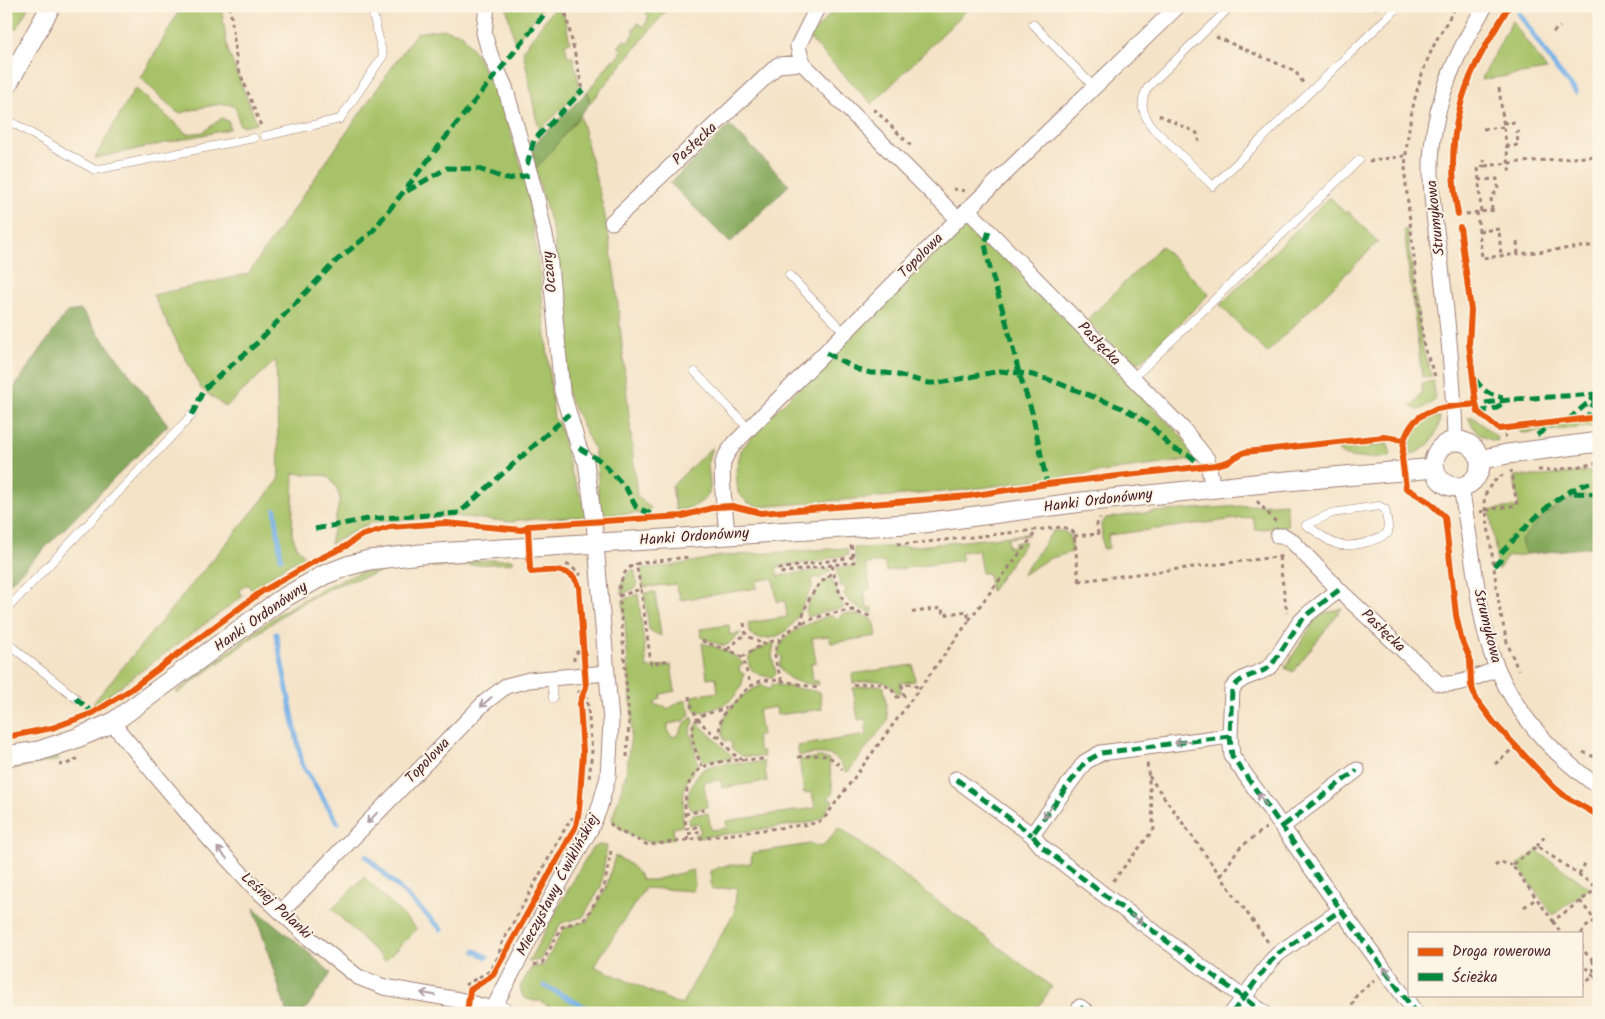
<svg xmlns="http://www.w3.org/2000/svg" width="1605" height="1019" viewBox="0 0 1605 1019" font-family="Kalam,sans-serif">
<rect width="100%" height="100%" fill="#fcf5e5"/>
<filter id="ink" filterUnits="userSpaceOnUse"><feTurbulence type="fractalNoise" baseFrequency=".02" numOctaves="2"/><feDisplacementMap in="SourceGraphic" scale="10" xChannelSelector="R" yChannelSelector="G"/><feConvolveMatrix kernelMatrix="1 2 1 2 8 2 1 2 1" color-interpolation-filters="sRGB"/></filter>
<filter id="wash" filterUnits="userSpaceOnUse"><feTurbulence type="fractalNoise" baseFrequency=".0096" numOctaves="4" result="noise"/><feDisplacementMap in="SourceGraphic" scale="20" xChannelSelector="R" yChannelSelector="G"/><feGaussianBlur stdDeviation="1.12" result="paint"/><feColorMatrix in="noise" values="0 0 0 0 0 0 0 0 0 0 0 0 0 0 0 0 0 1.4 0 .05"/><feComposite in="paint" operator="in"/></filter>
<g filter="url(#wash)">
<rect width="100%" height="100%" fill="#f4e3c7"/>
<!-- green -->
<path fill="#a7c268" stroke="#78704a" d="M6,6H29L16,29L6,31Z
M182,6H221L228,51L257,123L243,126L239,124C238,119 238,112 235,108C229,98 191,111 180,113L175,111L141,78Z
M506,6H544L515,43Z
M652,6H670L590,103L588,91L613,59L615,60L621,54L619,52L622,49L618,47L624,40L628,42L635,33L632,30L638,23L643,27L648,20L647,19L649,16L646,13Z
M837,6H971L872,104L809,38Z
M554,8L558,12L563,11L570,42L565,44L568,57H573L580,87L576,89L577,94L540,130L536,118L523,50Z
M1512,21L1547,70L1481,80Z
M442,29L462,34L475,53L502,105L526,181L540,276L554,419L559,423L571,472L589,516L518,520L513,522L453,516L372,522L330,544L340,498L336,487L328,476L294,473L292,534L297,547L305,557L282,568L252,590L247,584L239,590L243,596L95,705L93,703L279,480L276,360L226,407L201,389L153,295L248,274L416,33Z
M135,88L187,134L203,132L222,118L229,122L230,129L95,158Z
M580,115L604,211L610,244L616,285L637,496L651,508L645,513L601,515L598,509V475L594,449L568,396L554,235L535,169Z
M1330,197L1345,213L1348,211L1378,242L1267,353L1220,305Z
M971,223L1180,435L1199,459L965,490L758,507L747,502L738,493L736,471L741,450L758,429L963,224Z
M1407,229L1422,346L1432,376L1422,377L1404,230Z
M1161,246L1209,294L1141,362L1130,363L1087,320Z
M1433,381C1436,402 1437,401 1419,410L1411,407L1422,392V383Z
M1440,417C1438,435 1428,452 1409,454C1410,433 1417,418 1440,417Z
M1468,417H1473L1498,438L1497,441C1482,439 1474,431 1468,417Z
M1599,420V426L1522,433L1517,430Z
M1388,444L1391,456L1390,457C1376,457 1345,462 1338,450Z
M712,447C711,452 709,457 708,462C708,470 710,478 710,485C711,502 689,509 676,511L672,486Z
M1599,470V502L1585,495L1524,550L1528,554L1507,557L1498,570L1490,510L1519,506L1514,476H1544Z
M1286,503L1288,526L1255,530L1253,517L1108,535L1109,548L1103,549L1101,524L1106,518L1152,512Z
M1053,531H1063L1070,535L1072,552L1048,559L1022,575Z
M1028,534V535L1008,538V547L1014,546V543L1025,541V543L991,591L988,573H982L978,550L961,552L962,560L886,571L884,562L866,564L870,589L864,591L867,608L872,607L873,613L857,608L858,604L856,603L855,607L843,594L846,592L845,587L840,586L836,568L853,566L856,563L853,548L919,546Z
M846,548L848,551V555L829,558L824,561L776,567L778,576L830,568V571L820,579L817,577L813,579L811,583L813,586C800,606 797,634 769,638C761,639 757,639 750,634L748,623L787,617L785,601L777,602L773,578L756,581L757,588L680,600L679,592H677L676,584L646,587L643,585L641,571L643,568L672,566L721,556Z
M512,559L514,561L510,563L432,567V565L433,563Z
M421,564L423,568L383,571L340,584L314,596L284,614L177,694L176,692L278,614L325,587L359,573L380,569Z
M632,570L635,571L637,586L636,588L622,594C621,584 624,576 632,570Z
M828,578L832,579L844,608L831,610L807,617C802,605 819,586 828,578Z
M655,592L661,636L649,630L644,593Z
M638,594L647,668L671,665L675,691L661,694L660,699L656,701L654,705L665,706L667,710L679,702L686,700L690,714L684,721L668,724V732L672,737L678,735L684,724L692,717L694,721L690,732L698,763L687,781L684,790L682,826L673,828L674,838C667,840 658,842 650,842C641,842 615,827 612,819L626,775L631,734L632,714L623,600Z
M1342,608L1293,672L1285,668L1315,620L1324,613Z
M842,614C849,613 869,615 873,621C876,624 876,632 877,636L831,643L829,636L812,638L816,662L811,663L813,681H818L819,685C802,683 786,683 779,665L782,657L778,654C779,649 780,643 784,639C793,630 820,618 832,615L838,619Z
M729,625L730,635L741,633L727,645L724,646L702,638L700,629Z
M702,643C715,646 736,653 743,664L739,667L740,672L744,674C741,700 722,708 698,713L693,706L692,696L718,692L716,677L707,678Z
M772,643L774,644L772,656L776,673L772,677C759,677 742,668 751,654Z
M913,665L915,681L900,683L901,693H897C884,676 872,681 853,683L852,674Z
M772,684L820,692L822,709L777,715L776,707L758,710L762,735L756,736L759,751H763L764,757L742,756L731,748L732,745L730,741H725C713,717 743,691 763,685L765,688L769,689L772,687Z
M879,685L884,687L888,720L848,772L845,771C837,749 817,753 799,756L797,746L867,735L865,719L858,720L853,688Z
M698,723L732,756V758L705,762C696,754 690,734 698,723Z
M56,757H58L59,760L6,770V766L27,764Z
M821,757L829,760L833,792L828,799L833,801L823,816L814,822L696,838L694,835L701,833L699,824L689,825L688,819L692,815L708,813L711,830L727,828L726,821L815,808L812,792L804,793L799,760Z
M764,762L767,781L722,788L721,780L704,782L707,807C704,808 695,811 692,809C680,803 696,772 705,768C720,761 747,763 764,762Z
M839,827L1052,987L1034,1013H558L541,1001H533L523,997L520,987L531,968L544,965L564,928L588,921L606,888L615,856C628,862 635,867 642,880H653L693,870L695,884L693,891L645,888L594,966L681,1005L734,913L737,887L712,890L710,871L723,866L751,863L752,853L810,844L822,847Z
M599,845L607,846L601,887L583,917L561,923L540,960L528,962L591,849Z
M1537,851L1590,888L1553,915L1517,865Z
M364,877L417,929L385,961L332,909Z"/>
<!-- forest -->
<path fill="#85a85c" stroke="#686444" d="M588,91L590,103L543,161L535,169L532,159L536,142Z
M730,125L789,185L730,243L670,183Z
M81,310L168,425L6,587V399L67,312Z
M1585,495L1599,502V546L1528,554L1524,550L1521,540C1539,519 1557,501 1585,495Z
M254,908L300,945L331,973L303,1013H287Z"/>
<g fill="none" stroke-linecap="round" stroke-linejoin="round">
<!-- stream -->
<path stroke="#76b0e7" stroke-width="5" d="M1519,13L1558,71L1576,92
M275,510L281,558
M276,634L302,764L338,823
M366,856L441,929
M475,951L487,957
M545,986L596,1013"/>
</g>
</g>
<g filter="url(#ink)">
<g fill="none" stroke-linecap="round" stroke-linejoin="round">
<!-- service casing -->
<g stroke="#9f8179" stroke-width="9">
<path id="service" d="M1231,6L1148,87C1139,102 1142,113 1152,127L1213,186L1399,6
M1033,24L1094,87
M6,119L95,170L254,138
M265,136L340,119L383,56L371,6
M789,275L845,333
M695,372L749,429
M1133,378L1359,160
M1379,506L1385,509L1388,525V533C1375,541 1356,547 1341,545C1329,544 1317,531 1306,525L1332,513Z
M6,610L192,415
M6,642L76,698
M551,678L553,698
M495,1003L520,1013"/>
</g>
<!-- minor casing -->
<g stroke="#9f8179" stroke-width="17">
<path id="minor" d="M487,6L484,33L490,54L505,87L537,199L549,254L562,391L579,448L586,462L594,521L611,721L608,777L599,809L591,828L548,904L491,1013
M802,63L798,46L815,12L820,6
M968,210L1182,428L1207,459L1213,488
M612,222L778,65L802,63L958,219
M1455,441C1454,383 1448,325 1441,267C1436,228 1428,187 1432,147C1437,95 1458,50 1485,6
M1461,486C1466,518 1471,549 1476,581C1481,611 1485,642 1498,670C1519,718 1556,757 1599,787
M727,534C726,516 720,480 723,463C725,455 730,449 735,443L958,219L1178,6
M1278,536H1284L1292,541L1339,590L1438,683C1457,688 1480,675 1497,669
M1339,590L1309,613L1300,622L1271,666C1258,676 1242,674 1232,689L1230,736L1232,756L1341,910L1416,1013
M112,723L211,841L253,886L309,938L358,977L384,987L459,1000L492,1009
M1230,736L1101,753L1085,762L1032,835L1042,847L1103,894L1264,1013
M956,779L1032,835
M1283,826L1357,770
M281,912L484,703L506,686L529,680L607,673
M1080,1007L1088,1013
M1232,1013L1271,961L1279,953L1341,910"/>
</g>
<!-- tertiary casing -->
<g stroke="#9f8179" stroke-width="21">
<path id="tertiary" d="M6,87L51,6
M1434 464a23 23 0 1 1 46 0a23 23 0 1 1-46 0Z
M1480,460L1507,454L1599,442
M6,756L39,751L77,738L112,723L280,600L324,575L347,566L369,560L421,554L923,523L1082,502L1264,483L1435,468"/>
</g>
<!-- path -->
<path stroke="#9f8179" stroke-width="3" stroke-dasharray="4 4" stroke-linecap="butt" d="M230,6L237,65L261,126
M564,6L583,90
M1374,6L1379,11
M1553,32L1560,27
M1216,37L1288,68L1295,71L1304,84
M1499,88L1510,175
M873,110L876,111L912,147
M1159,115L1197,133L1199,142
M1503,123L1519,122
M1483,129L1503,127
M1506,147L1518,145L1517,132L1520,131
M1369,161L1405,156
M1485,166L1508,163L1599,156
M1479,180L1497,179L1498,190L1491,197L1492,210
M953,189L966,191
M1477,212L1482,258L1599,245
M1481,212L1478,167L1485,166L1484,160
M1458,215L1495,210
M1479,231L1499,229L1501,256
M1517,242L1518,254
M1435,376L1424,347L1405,176C1406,129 1415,82 1437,39C1443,28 1450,17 1456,6
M1598,394H1599
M1499,429L1506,437
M1538,470H1556L1599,463
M1257,501L1276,522
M1486,510L1517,505L1511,470
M1486,511C1480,497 1490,482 1503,475
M1480,512L1486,511L1500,611L1507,642L1518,670
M1074,536L1098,534L1097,524L1100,518
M897,544H909L1062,527L1069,529L1074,533L1079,582
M851,545L854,562L832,565C835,580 839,598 851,609C856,613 867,615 874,617
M1279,557L1287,613
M566,565H569L581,575
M832,565L780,573L779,569L853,557
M1079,581L1285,556
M641,589L651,664L671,660
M619,596L641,589L636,563
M969,620L1033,536L1034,530
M744,623L746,635L762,644
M801,624C806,600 814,587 833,572
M702,641L738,654L743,659L751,686
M728,649L745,634
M742,657L763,644L780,639
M574,661V657L577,652L590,651
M782,681C779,672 775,663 775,654C777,624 828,613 852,610
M853,685C870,683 887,679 897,697L904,696L902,685L912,684L919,688
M578,691L587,697L592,751L589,780
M689,696C692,715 703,727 718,737
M1583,752L1599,759
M627,757L629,720L619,589C625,564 633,563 656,561C667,560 678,558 689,557
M798,757C819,755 829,751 842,769
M743,760L733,754L719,737C719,720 723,711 736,700C743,693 751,684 761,681C774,677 804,686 819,688
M1495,764L1516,746
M59,765L69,763L79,758
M702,767C696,753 683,724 703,715C710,712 719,711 726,708
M1149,776L1268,942
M685,814L708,809
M610,823L613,827L621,832L648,845L817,823L826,816L969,621L967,611L943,615L942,608L908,613
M688,841L687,834L698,832V827L686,829C679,759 707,761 764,759
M1537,846L1546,835
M1495,866L1500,862L1512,865
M1579,874L1586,862
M1221,876L1238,849L1266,828
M1113,881L1154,829L1147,762
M1599,887L1598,888L1553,921L1512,865L1537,846L1598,888H1599
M1580,901L1595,920
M1524,907L1536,899
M1553,921L1561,933
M1581,934L1587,926L1599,918
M1581,945C1585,953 1589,959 1599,962
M501,959L498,957L502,943L567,825L571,819L579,817
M1593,960L1594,976L1599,982
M1581,961L1594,976L1582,985
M534,965L542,963L562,927L585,919L604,888L611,851
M465,985L490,971L498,957
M1349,1013L1357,994L1374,981"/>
<!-- service -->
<use href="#service" stroke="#fff" stroke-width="8"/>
<!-- minor -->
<use href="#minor" stroke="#fff" stroke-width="15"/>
<!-- tertiary -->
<use href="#tertiary" stroke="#fff" stroke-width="19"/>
<!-- quiet -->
<path stroke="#00873e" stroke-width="5" stroke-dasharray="10 5" stroke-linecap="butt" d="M527,165L534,140L583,90
M407,191L447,168L479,169L507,179L531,175
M989,231L985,244L990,268L1006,321L1019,373L1032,412L1047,484
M826,353L859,370L871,373H886L898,375L928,383H939L1000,371L1029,374L1050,380L1122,408L1137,416L1152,427L1171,447L1190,456L1202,466
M1475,379C1482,389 1490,397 1503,397
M1476,398V404L1517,399L1598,394
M1478,412L1497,408L1505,400
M192,415L204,389L257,343L336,261L372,232L457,123L551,6
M1568,420L1598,394L1587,418
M1537,435L1551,425
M579,448L601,461L626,488L636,507L651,514L654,517
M1574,493L1599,494
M315,529L368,519L459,513L569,414
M1494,566L1500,560L1502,552C1527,526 1561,486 1599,481
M1339,590L1309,613L1300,622L1271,666C1258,676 1242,674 1232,689L1230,736L1232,756L1341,910L1416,1013
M76,698L93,713
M1230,736L1101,753L1085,762L1032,835L1042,847L1103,894L1264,1013
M956,779L1032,835
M1283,826L1357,770
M1080,1007L1088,1013
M1232,1013L1271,961L1279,953L1341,910"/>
<!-- cycleway casing -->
<g stroke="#fcf5e5" stroke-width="9">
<path id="cycleway" d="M1458,214C1448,162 1453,111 1476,64C1486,44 1498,25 1509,6
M1460,227L1471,310L1469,344L1476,404
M1404,440L1402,458L1406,488L1429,502L1445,517L1456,615L1461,638L1470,659L1471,685L1476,699L1495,724L1554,787L1566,797L1599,816
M6,737L52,728L93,713L130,690L261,592L317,560L346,546L360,536L390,527L446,523L522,530L528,526L682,516L716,507L732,506L761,513L969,496L1047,484L1216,465L1227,462L1245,452L1384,437L1404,440C1406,435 1408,430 1411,426C1425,405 1454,407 1476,404L1478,412L1499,429L1599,417
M467,1013L470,990L493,975L576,826L579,810L583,753L580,703L586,687L579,587C573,565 549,571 531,572L530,570L528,526"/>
</g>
<!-- cycleway -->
<use href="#cycleway" stroke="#e8590c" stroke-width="6"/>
</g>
<!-- one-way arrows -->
<defs><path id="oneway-shaft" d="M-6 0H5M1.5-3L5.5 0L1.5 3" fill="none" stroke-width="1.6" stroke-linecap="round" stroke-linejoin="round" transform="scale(1.25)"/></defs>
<g stroke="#ae9aa0">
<use href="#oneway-shaft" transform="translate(486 702) rotate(139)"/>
<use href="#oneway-shaft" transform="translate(1182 742) rotate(173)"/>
<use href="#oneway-shaft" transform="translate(1262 799) rotate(-126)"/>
<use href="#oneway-shaft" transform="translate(1048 812) rotate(126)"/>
<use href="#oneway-shaft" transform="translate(372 818) rotate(134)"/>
<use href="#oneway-shaft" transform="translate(222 853) rotate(-131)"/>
<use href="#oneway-shaft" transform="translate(1137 919) rotate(36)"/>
<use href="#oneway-shaft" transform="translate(1388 973) rotate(-127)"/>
<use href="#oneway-shaft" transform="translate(428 994) rotate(-171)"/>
</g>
</g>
<g text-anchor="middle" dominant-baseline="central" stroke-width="4" stroke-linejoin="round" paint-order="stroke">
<!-- street labels -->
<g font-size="15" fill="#4a1f2b" stroke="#fcf5e5">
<text transform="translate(695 144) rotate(-43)">Pasłęcka</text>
<text transform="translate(1436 218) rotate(-96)">Strumykowa</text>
<text transform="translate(921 256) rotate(-45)">Topolowa</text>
<text transform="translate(550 272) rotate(-96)">Oczary</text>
<text transform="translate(1099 344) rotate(46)">Pasłęcka</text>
<text transform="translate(1098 501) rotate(-7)">Hanki Ordonówny</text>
<text transform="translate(694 537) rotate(-4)">Hanki Ordonówny</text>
<text transform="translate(261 617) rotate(-35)">Hanki Ordonówny</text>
<text transform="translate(1487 626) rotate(76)">Strumykowa</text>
<text transform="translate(1383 631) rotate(44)">Pasłęcka</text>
<text transform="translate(428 761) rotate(-46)">Topolowa</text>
<text transform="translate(558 885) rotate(-62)">Mieczysławy Ćwiklińskiej</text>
<text transform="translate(276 906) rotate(43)">Leśnej Polanki</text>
</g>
</g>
<!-- margin -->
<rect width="1605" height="1019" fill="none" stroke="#fcf5e5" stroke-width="25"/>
<!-- legend -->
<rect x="1408" y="932" width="175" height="65" fill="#fcf5e5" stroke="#b59f9b"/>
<rect x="1418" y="948" width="25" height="8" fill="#e8590c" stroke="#b59f9b"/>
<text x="1452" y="956" font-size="15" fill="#4a1f2b">Droga rowerowa</text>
<rect x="1418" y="973" width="25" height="8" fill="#00873e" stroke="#b59f9b"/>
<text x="1452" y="982" font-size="15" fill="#4a1f2b">Ścieżka</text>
</svg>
